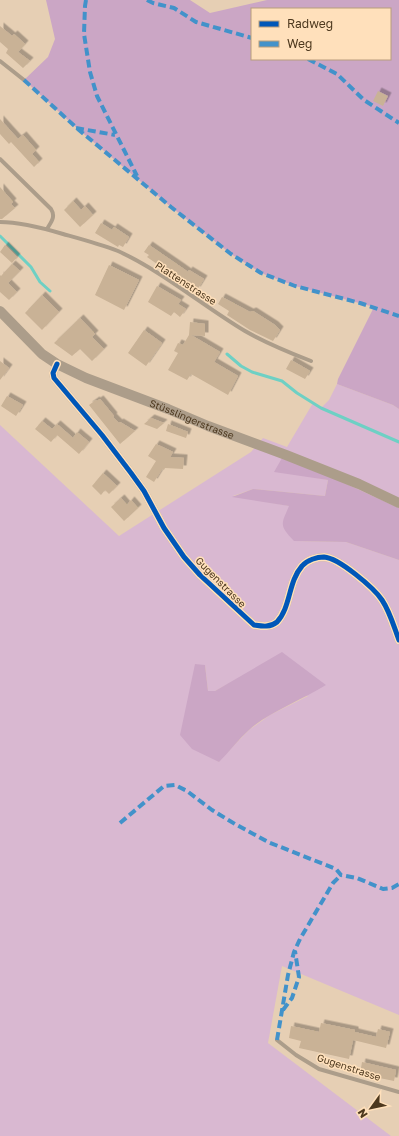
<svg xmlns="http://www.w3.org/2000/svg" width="399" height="1136" viewBox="0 0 399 1136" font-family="'Golos Text',sans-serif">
<defs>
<filter id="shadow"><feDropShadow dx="3.5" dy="-3.5" stdDeviation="0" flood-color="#0004"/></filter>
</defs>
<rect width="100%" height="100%" fill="#e6cfb4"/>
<!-- green -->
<path fill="#d9b8d1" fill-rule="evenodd" d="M337,384L393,405L399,409V508L329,476H307L328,480L325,496L253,489L233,496L290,506L296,541L346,542L399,560V1015L282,966L268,1043L391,1136H0V425L119,536L251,452L263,438L287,447L313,403L321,408L329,400ZM195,665H205L208,691H215L241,677L308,696L270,715L249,730L218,762Z"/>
<!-- forest -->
<path fill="#cba6c5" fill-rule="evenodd" d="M46,0H190L210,13L267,0H399V409L393,405L337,384L338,379L374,307L295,286L261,273L250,266L231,254L171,207L79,130L24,80L48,57L55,39ZM252,9H390V59H252Z
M282,458L329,476L399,508V560L346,542L294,541C279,525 281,525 289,506L232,497L253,489L325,496L328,480L274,472Z
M282,652L326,685C302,700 269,712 249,730C238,740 229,752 219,762L192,749L180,735L195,664L205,665L208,691H215Z"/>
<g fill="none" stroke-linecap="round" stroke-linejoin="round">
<!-- stream -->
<path stroke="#6ed0c4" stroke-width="3" d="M0,236L31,267L40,282L50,291
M227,354L241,366L252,372L282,381L297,393L321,408L399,442"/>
</g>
<!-- building -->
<path fill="#c9b296" filter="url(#shadow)" d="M0,26L12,36L14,34L25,44L18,52L30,61L23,68L6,53L8,49L0,42Z
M378,91L388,96L383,106L373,101Z
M0,119L18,139L23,135L36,150L32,154L39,162L34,167L11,142L9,144L0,134Z
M0,187L13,202L11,204L15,208L2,219H0Z
M73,201L81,210L85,206L93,215L80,227L64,210Z
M101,223L112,230L114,227L129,237L123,247L119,245L118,247L95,233Z
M5,245L17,257L12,263L0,252Z
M149,245L181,267L188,272L189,270L204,279L197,290L182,281L183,279L169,269L167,271L147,257L149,255L144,252Z
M12,264L20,271L8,283L17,292L9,300L0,292V275L1,276Z
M109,265L139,280L124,310L95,295Z
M157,286L181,300L178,304L186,309L180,317L174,312L171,316L148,302Z
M42,295L59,312L42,330L25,313Z
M222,297L250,312L253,311L275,325L280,330L273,341L250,330L227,315L229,311L218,304Z
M80,318L95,334L92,337L104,349L92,361L80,349L72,356L54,343Z
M190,322L205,324V336L191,335L220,352L214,362L238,376L228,395L191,374L187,380L168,370L178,353L174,351L178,343L183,345L189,335Z
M144,330L162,343L146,366L128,353Z
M291,360L310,371L305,379L286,369Z
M0,361L9,368L0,380Z
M7,396L23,405L16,416L1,406Z
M100,399L114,416L113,417L119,423L120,422L135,431L120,444L89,405L96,400L97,401Z
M151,418L164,423L157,429L144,424Z
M42,421L52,429L57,424L73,438L77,432L89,442L79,454L57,435L51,442L35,429Z
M168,424L188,432L186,438L166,431Z
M156,444L173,452L170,457L184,458L183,469L165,468L164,470L162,469L154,482L146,477L156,461L148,456Z
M103,473L117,486L109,494L105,490L101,495L92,486Z
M121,498L127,505L131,500L138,508L124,521L111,507Z
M321,1023L355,1030V1032L376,1037L378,1029L390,1032L386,1048L353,1040L349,1059L299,1048L301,1041L289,1038L291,1026L319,1032Z
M362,1062L396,1070L394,1081L360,1074Z"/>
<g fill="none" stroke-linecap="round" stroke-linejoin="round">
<!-- service -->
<path stroke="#ac9d8a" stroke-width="4" d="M0,61L24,80
M0,159L51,209C56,217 51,222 47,229
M0,222C21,222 43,228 63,234C81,239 100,244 118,251C162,271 203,306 245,331C266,343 288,352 311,361
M277,1040L296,1055L319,1069L399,1092"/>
<!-- minor -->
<path stroke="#ac9d8a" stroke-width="8" d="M57,364L53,373L54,378L102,435L131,473L144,491L164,528L184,557L200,575L254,625C261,626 270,628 277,622C291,607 288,582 302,566C307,560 317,557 324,557C339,558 374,588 382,600C390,612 394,627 399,640"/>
<!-- tertiary -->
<path stroke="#ac9d8a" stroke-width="10" id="s1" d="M0,311L42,354L57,364L86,378L168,409L208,426L286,455L359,484L399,503"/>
<!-- quiet -->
<path stroke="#4292ca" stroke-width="4" stroke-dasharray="8 4" stroke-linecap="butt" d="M86,0L85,6L84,34L90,72L97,96L137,176
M147,0L153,3L174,8L196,22L252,38
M308,59L337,74L364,100L399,123
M24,80L79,130L171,207L231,254L250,266L261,273L295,286L360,303L399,316
M76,128L115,135
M120,823L164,786L175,785L187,791L212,810L235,824L268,842L336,869L341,875L357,878L383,889L392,888L399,884
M283,1010L292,998L299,977L295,951
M277,1040L288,975L294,952L300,939L333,883L341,875"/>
<!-- cycleway casing -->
<g stroke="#ffe0bb" stroke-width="8">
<path id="cycleway" d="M57,364L53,373L54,378L102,435L131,473L144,491L164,528L184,557L200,575L254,625C261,626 270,628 277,622C291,607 288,582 302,566C307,560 317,557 324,557C339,558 374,588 382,600C390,612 394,627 399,640"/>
</g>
<!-- cycleway -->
<use href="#cycleway" stroke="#0057b8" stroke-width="5"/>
</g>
<g text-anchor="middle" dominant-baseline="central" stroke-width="3" stroke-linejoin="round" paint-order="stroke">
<!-- street labels -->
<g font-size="10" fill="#4d381e" stroke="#ffe0bb">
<text transform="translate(186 283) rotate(33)">Plattenstrasse</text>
<text stroke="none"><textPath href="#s1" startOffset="224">Stüsslingerstrasse</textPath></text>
<text transform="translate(221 582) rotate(45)">Gugenstrasse</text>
<text transform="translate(349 1067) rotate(18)">Gugenstrasse</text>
</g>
</g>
<!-- legend -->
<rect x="251" y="8" width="140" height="52" fill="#ffe0bb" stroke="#b89d7c"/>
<rect x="259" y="21" width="20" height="6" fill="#0057b8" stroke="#b89d7c"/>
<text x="287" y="28" font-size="12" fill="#4d381e">Radweg</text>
<rect x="259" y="41" width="20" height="6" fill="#4292ca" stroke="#b89d7c"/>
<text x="287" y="48" font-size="12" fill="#4d381e">Weg</text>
<!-- north arrow -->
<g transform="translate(371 1108) rotate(237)" stroke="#ffe0bb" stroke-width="3" paint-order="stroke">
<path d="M0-3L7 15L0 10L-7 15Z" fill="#4d381e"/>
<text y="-6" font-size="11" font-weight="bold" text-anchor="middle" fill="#4d381e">N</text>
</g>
</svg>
